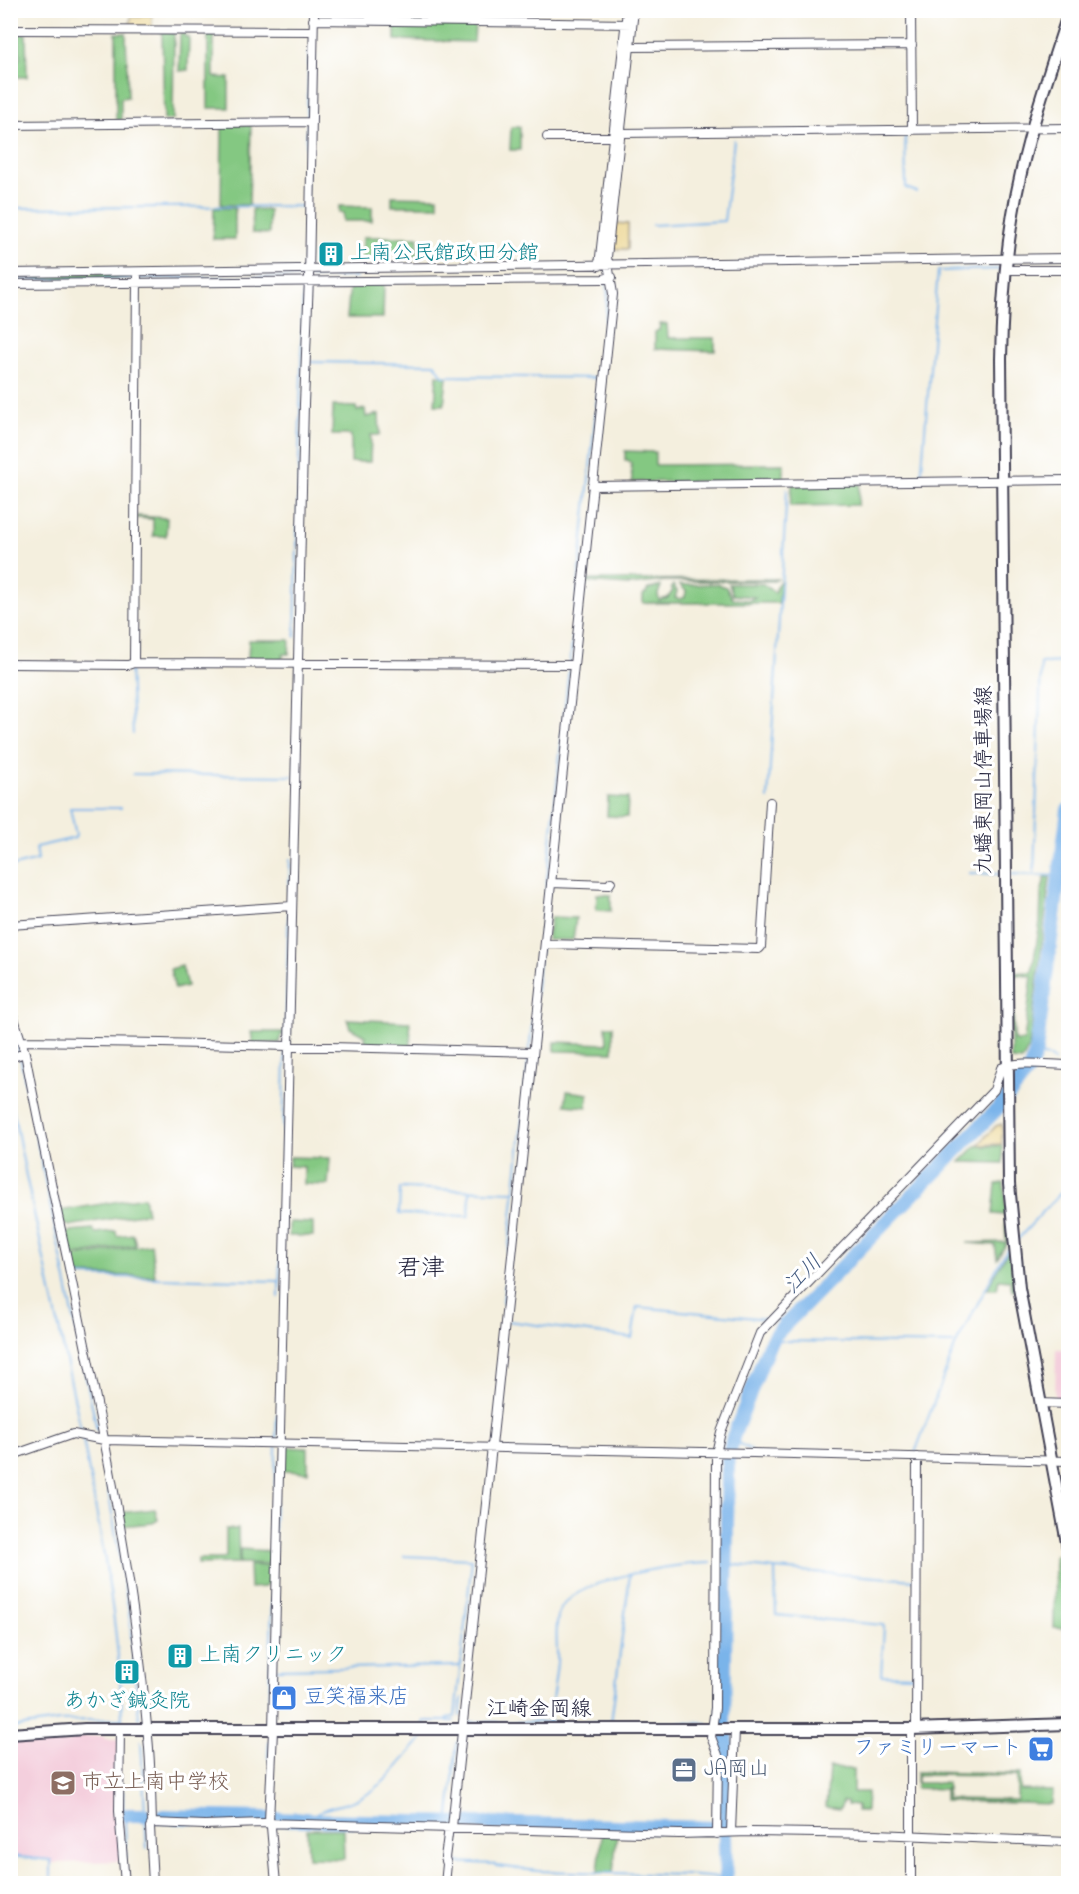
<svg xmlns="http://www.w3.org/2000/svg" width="1079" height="1894" viewBox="0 0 1079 1894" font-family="'Indie Flower','Klee One',sans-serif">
<rect width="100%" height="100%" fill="#fff"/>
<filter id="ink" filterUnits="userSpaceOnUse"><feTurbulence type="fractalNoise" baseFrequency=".0167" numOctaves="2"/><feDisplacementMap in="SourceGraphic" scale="12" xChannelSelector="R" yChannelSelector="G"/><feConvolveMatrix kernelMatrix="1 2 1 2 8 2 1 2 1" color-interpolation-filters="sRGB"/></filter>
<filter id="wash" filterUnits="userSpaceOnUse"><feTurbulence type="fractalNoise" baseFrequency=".008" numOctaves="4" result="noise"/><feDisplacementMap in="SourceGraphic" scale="24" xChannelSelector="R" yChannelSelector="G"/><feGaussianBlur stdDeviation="1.35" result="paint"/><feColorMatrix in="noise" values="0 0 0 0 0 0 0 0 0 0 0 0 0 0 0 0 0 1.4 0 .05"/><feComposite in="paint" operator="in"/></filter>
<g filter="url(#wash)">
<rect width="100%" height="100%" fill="#f4efde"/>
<!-- built -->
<path fill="#f4cfdd" d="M1056,1349H1068V1399H1055Z
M103,1736L105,1739H118L122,1861L52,1863L51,1859L11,1855V1742L56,1738L59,1742H69L71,1737Z"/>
<!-- green -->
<path fill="#84c882" stroke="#53755e" stroke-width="1.5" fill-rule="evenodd" d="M395,22L475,24L474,42L395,40Z
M162,32L174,33L173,120H164Z
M116,33H126L128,97L121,98V120H116Z
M208,33H214V77L229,78V108H208Z
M19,34H26L27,77H11L10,72L14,71L16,60L20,59Z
M180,34H185V37H189L188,70L179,71Z
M222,125H251L249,205H221Z
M511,127H520V150H510Z
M392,196L438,197V206H392Z
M339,206L372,207V221H343V213H339Z
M214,208H235V239H213Z
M252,209L269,210V234L252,233Z
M363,237H418L417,258H413V253H389V259H384V253H373L372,262H367V258H362Z
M134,273L136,277L36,279V274Z
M350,284H384L383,318H347Z
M660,324H667L668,338H715V351L655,349V332L659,330Z
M437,375L447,377L444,405H435Z
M333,406L356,407L357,411L365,409L366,417L379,414L380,435H371L370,462H351V435H332Z
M625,451L655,452V465L784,464V480L632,482L631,463L628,460H625Z
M860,484L858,505L790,506L792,485Z
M137,516L167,518L166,536H153V519L137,518Z
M777,579L774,581H666L630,585L585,582L586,580Z
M781,580L779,603H643V595L646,593L648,589L661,586L658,594L659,600L668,598L673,590L671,588L673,585L677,591L675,598L681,599L685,597L686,591L680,585L718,584L726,587L733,599L750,600L755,597L733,595L729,584H763L775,593L776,586Z
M249,640H290L289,654H283V659H280L279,662H250L248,658Z
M608,797L628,798L627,817L607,816Z
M1045,877H1050L1029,1047L1022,1061L1011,1060L1010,973L1032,972L1040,922L1041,894ZM1016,975L1032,976L1024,1041H1014V1038L1012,977Z
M597,894L611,895V911L596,910Z
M551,917L576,918L573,940H547Z
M182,966L187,986L175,989L170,969Z
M347,1019L410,1022L411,1047L366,1046L365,1036L350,1028Z
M606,1026H613V1052L555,1051V1042L607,1044Z
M251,1032H284V1034L281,1035L279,1043H253Z
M567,1091L588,1094L587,1107L565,1105Z
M976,1146H1002L1003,1163L960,1162Z
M290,1157L330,1158L328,1185L304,1184V1167L289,1166Z
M1004,1183L1008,1241L997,1259L995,1245L967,1243L1006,1242L1005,1215L993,1214L996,1184Z
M144,1197L147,1213L69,1226L61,1222L59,1211Z
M289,1222L313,1223V1236H289Z
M93,1229L95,1233L116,1231L117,1236L133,1234L136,1245L69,1256L65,1236L70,1231Z
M151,1244L155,1276L73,1275L69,1258Z
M1010,1251L1015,1290H1012L1010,1280L999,1279L997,1289H987L1005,1256Z
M285,1447L308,1448V1472L283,1471Z
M155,1509L158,1520L153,1523L122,1526L119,1513Z
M226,1529H238L239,1563L198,1564V1559H222L226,1557Z
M240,1549L270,1551V1564L240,1563Z
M1055,1555H1066L1068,1570V1629L1054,1628Z
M249,1565L269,1566V1584L266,1585L265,1587L250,1588Z
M829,1768L853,1769V1792H867L866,1811H857V1806L847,1805V1801H843L840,1809L826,1807Z
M916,1772L1020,1774V1790L1053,1791L1052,1804L945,1801V1789L916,1788ZM917,1775L1017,1776V1800L947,1799V1783H917Z
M307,1829H343L344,1859L308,1858Z
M602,1834H617L613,1873L598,1872Z"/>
<!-- sand -->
<path fill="#eeda9e" stroke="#887e6c" stroke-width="1.5" d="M142,15H152V27H130L131,17H141Z
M614,223L628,224V249H610Z
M1002,1124V1144L978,1145L996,1126Z"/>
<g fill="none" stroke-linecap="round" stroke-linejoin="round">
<!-- stream -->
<path stroke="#7ab4ea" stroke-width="2" d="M307,119L309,52
M905,133L906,188L917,192
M10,208L305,206
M652,225L724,221L734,140
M304,265L307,124
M139,278L356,277
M10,280L134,278
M309,362L435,364L443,376L599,378
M921,480L938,271L1001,269
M295,637L303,286
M570,663L608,293L605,281
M130,668L133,734
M133,774L292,776
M768,799L787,489
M10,867L38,860L36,847L75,838L76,835L70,808H121
M969,873L1001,874
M1010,874L1034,875
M1060,876L1034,875L1041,663L1068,662
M10,1024L19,1051L45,1180L97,1430
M1035,1055L1050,1057L1054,1061
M10,1095L26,1176L82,1434
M470,1190L469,1216L399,1214L400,1188L514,1192
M1017,1240L1068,1185
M73,1276L280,1281
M279,1297L290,859
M503,1304L569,668
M777,1320L789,1321
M508,1321L632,1338L637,1307L768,1319
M771,1341H783
M786,1341L953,1344
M83,1439C100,1533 120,1626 122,1721
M732,1440L751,1450
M276,1441L277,1414
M101,1449L129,1612L139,1718
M915,1453L955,1346L1002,1258L1009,1249
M404,1556L472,1559L455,1717L447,1718L448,1721
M720,1563H727
M727,1564L775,1569L776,1615L883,1625L884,1627L881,1675L914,1676
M775,1569L915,1580
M276,1669L459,1666
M460,1716L462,1698
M269,1717L276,1447
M470,1722L707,1723
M717,1722L724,1723
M549,1723C551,1703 555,1683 557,1663C558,1647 554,1628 559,1613C570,1578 679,1563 711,1563
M611,1723L630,1574
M424,1725V1721H454
M10,1728L59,1721L122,1719
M141,1741L147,1849
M268,1758L269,1742
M123,1792V1809L127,1815L125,1822L126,1857
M159,1810L266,1812
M294,1812L315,1814C322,1808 351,1804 362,1797C388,1784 402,1758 422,1739V1737
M448,1825L457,1742
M10,1856L51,1860V1884
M451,1862L495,1864L496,1866L538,1871L685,1875L721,1878
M724,1879H726"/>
<!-- river -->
<path stroke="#7ab4ea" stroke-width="14" d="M127,1815H147
M161,1817L725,1828
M725,1830L727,1740L724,1723L728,1459L733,1437L769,1345L775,1335L1003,1103L1029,1070L1036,1052L1068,810
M725,1836L726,1884"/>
</g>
</g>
<g filter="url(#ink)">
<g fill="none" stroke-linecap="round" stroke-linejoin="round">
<!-- minor casing -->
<g stroke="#424153" stroke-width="10">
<path id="minor" d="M911,10L912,130
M313,20L632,24
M10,30L313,31
M630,47L912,45
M10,125L311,122
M621,133L1068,128
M547,137H617
M599,266L627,10
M1006,270H1068
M10,273C363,266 716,266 1068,258
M10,284L603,279L612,277
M592,486L1068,480
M134,663L137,277
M10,664L128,665L134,663L574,665
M551,883L609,885L611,882
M10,925L292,906
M545,944L759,949L761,947L770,802
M10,1006L25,1053C68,1280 128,1506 148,1737C151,1765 151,1794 152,1823L150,1827L153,1884
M22,1041L161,1043L533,1052
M10,1058L25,1053
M1040,1403L1068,1404
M10,1456L73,1434L104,1440L753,1453L1068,1461
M120,1729L119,1811L125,1884
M916,1729L917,1457
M152,1823L205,1825L264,1823L679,1834L750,1832L877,1834L1068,1842
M452,1827L613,294L607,257L634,10
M731,1832L735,1729
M717,1834L718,1755L711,1737L715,1708L716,1453L721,1432L760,1333L994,1090L1001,1068C1017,1060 1050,1065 1068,1065
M276,1884L271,1827L269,1822L273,1730L304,404L309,278L314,10
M445,1884L447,1864L445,1858L449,1827
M911,1884V1729"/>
</g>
<!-- secondary casing -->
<g stroke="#424153" stroke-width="14">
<path id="secondary" d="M1068,15C1051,67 1033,119 1021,173C1007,233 1002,297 1001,359L1009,1184L1019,1288L1068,1548
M10,1734L85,1729H911L1068,1724"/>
</g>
<!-- minor -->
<use href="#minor" stroke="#fff" stroke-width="8"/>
<!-- secondary -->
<use href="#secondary" stroke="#fff" stroke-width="10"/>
</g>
</g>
<!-- icons -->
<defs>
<g id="building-square" transform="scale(1.35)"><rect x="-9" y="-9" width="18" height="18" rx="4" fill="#0f9aa8" stroke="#fff"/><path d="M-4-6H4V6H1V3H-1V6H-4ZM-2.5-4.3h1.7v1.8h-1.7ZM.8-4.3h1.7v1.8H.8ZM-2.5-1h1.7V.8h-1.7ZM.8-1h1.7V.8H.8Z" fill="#fff"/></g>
<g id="shop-square" transform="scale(1.35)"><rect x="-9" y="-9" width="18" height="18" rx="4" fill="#3f7fe0" stroke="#fff"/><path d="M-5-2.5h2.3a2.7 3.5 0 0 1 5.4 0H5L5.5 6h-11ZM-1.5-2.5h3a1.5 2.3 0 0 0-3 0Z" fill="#fff"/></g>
<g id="supermarket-square" transform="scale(1.35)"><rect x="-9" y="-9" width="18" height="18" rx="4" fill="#3f7fe0" stroke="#fff"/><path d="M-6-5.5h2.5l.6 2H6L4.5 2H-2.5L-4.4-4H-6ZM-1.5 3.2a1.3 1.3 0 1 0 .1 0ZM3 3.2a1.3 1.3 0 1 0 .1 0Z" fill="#fff"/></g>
<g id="office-square" transform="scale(1.35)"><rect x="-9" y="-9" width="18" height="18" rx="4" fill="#5c6f8a" stroke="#fff"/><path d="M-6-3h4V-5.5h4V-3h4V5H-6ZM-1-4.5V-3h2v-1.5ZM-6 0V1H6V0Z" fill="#fff"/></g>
<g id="school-square" transform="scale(1.35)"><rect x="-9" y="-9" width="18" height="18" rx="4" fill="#8d6e63" stroke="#fff"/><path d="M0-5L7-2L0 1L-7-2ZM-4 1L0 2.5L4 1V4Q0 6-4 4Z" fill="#fff"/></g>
</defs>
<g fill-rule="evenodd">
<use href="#building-square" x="331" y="254"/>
<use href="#building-square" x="180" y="1656"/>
<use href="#building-square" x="127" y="1672"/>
<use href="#shop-square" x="284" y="1698"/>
<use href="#supermarket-square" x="1041" y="1749"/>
<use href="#office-square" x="684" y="1770"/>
<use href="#school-square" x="63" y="1783"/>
</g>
<g text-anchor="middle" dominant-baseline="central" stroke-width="6" stroke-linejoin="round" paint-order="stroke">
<!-- culture labels -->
<g font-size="21" fill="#0d838f" stroke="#fff" text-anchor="start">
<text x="350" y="254">上南公民館政田分館</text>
<text x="200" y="1656">上南クリニック</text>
<text x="127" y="1702" text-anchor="middle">あかぎ鍼灸院</text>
</g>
<!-- street labels -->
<g font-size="21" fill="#22223b" stroke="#fff">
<text transform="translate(985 780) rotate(-90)">九蟠東岡山停車場線</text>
<text x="539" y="1710">江崎金岡線</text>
</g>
<!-- shop labels -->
<g font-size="21" fill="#366cbe" stroke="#fff" text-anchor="start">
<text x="304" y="1698">豆笑福来店</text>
<text x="1022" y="1749" text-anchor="end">ファミリーマート</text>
</g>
<!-- service labels -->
<g font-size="21" fill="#4e5e75" stroke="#fff" text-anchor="start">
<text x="704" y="1770">JA岡山</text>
</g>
<!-- education labels -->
<g font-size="21" fill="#785e54" stroke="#fff" text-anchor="start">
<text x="82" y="1783">市立上南中学校</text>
</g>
<!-- water labels -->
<g font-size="22" font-style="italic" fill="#455c81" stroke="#fff">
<text transform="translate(804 1275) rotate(-46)">江川</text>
</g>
<!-- quarter labels -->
<g font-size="24" fill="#22223b" stroke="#fff">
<text x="421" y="1269">君津</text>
</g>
</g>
<!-- margin -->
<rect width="1079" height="1894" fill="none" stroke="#fff" stroke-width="36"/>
</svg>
